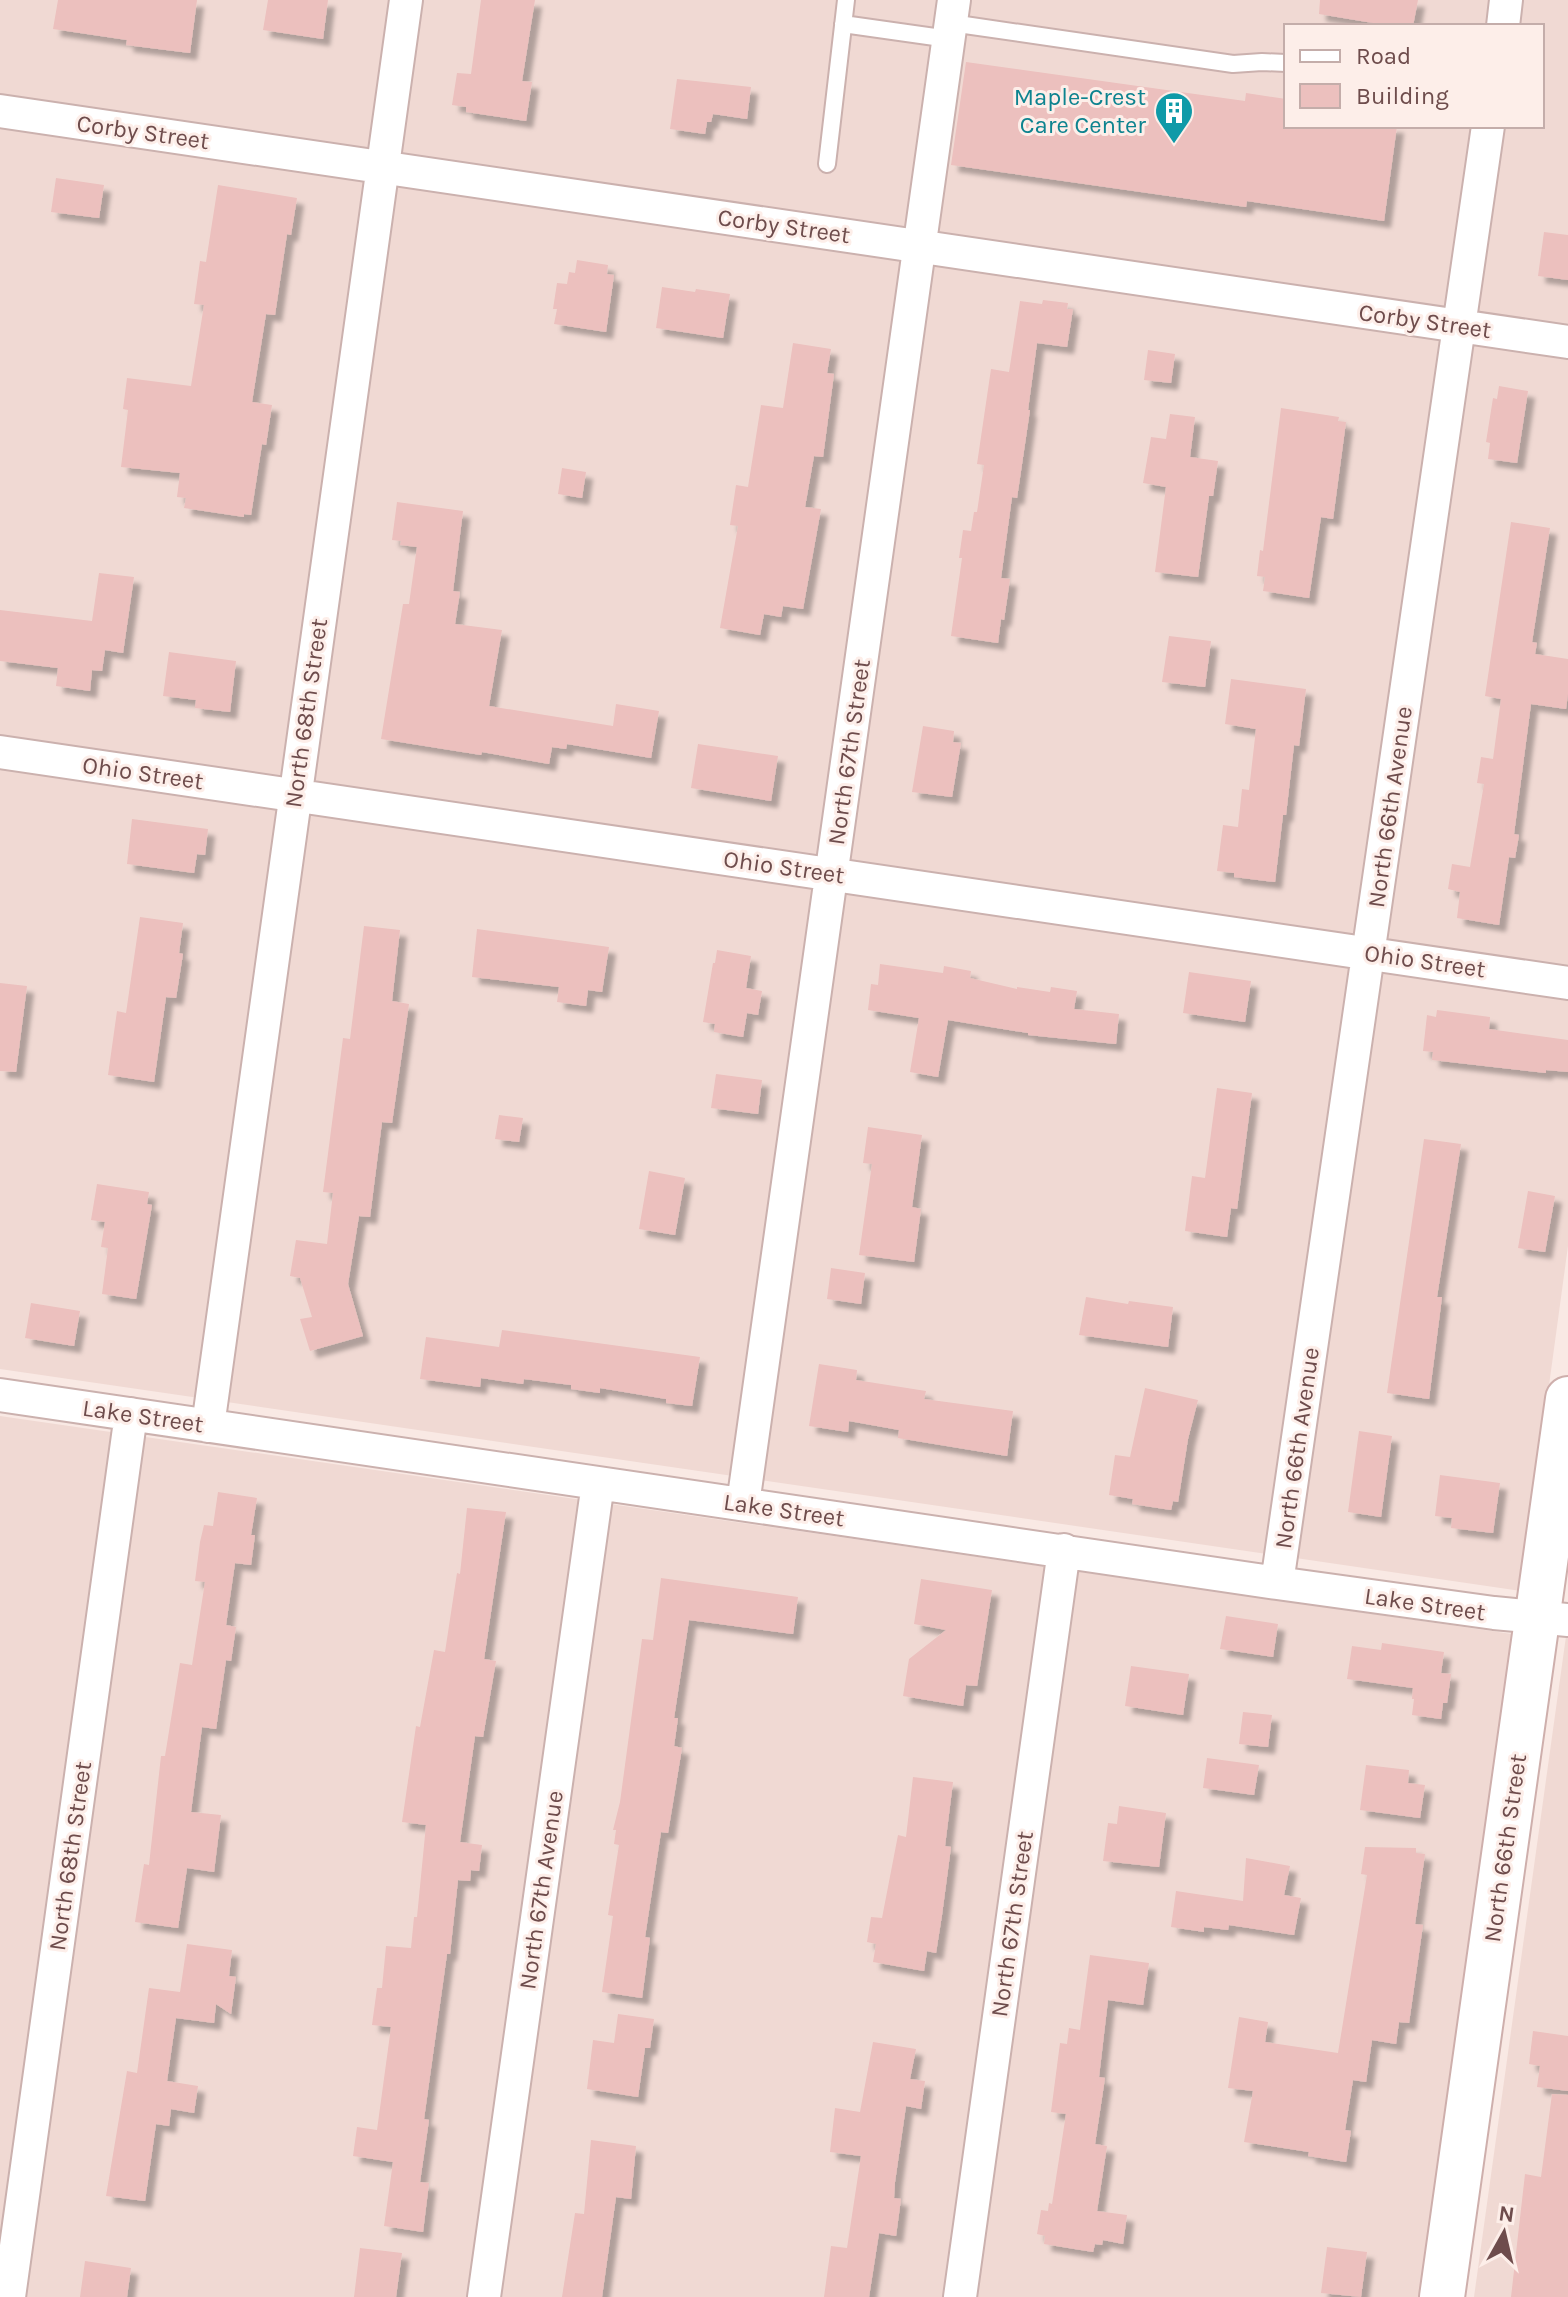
<svg xmlns="http://www.w3.org/2000/svg" width="1568" height="2297" viewBox="0 0 1568 2297" font-family="Karla,sans-serif">
<defs>
<filter id="shadow"><feDropShadow dx="7" dy="7" stdDeviation="2" flood-color="#0004"/></filter>
</defs>
<rect width="100%" height="100%" fill="#f9e9e4"/>
<!-- residential -->
<path fill="#f0d9d3" fill-rule="evenodd" d="M0,0H1568V1246L1521,1591L0,1369ZM1286,26H1542V126H1286Z
M0,1416L1512,1634L1421,2297H0Z
M1568,1622V2297H1474Z"/>
<!-- building -->
<path fill="#ecc0be" filter="url(#shadow)" d="M58,0H197L190,53L126,45L127,40L53,29Z
M268,0H328L323,39L263,30Z
M481,0H535L522,81L532,82L526,121L466,112V107L452,105L457,73L471,74Z
M1320,0H1418L1413,26H1391L1319,14Z
M966,62L1245,101L1246,93L1286,99V126H1397L1384,221L1247,201L1246,207L951,165Z
M677,79L751,87L747,119L713,114L711,122H707L705,134L670,129Z
M56,178L104,185L99,218L51,212Z
M218,185L297,198L291,235L287,234L275,315L266,314L252,402L272,405L266,445L262,444L251,515L244,514V517L184,508L186,498L177,497L180,473L121,467L128,410L123,409L127,378L191,386L204,305L194,304L200,261L206,262Z
M1544,232L1568,235V280L1538,276Z
M577,260L608,265L607,274L614,275L606,332L554,324L557,309H553L557,283L567,284L569,272L575,273Z
M662,287L695,292L696,289L730,294L723,338L656,328Z
M1043,300L1068,303L1067,309H1073L1067,347L1037,343L1028,410H1030L1017,498L1012,497L1001,578L1010,579L1004,620L1001,619L998,643L951,636L962,558H959L963,530L971,531L974,512H977L984,465L977,464L991,369L1009,372L1020,301L1042,304Z
M793,343L831,349L827,373L834,374L823,457L814,456L805,507L821,509L803,609L783,606L781,617L764,614L760,635L720,628L738,526L730,525L736,485L748,487L761,405L783,408Z
M1148,350L1175,354L1171,383L1144,380Z
M1499,386L1528,391L1517,463L1488,459L1490,443L1486,442L1493,398L1497,399Z
M1281,408L1339,417L1338,421L1346,422L1333,519L1321,517L1309,598L1263,591L1265,577L1257,576L1260,550L1263,551Z
M1170,414L1195,417L1190,457L1218,461L1213,496H1209L1198,577L1155,572L1166,487L1143,483L1151,437L1166,439Z
M562,468L586,472L582,498L558,494Z
M397,502L463,511L453,591L460,592L455,624L502,630L489,706L613,726L616,704L659,711L651,758L567,744L566,749L552,747L549,764L482,752L481,755L381,739L403,604H409L417,547L400,545L401,541L392,540Z
M1511,522L1550,528L1532,642L1537,643L1535,654L1568,659V694L1566,709L1531,704L1514,834L1519,835L1515,858L1509,857L1499,925L1457,918L1460,892L1448,889L1452,864L1470,867L1484,784L1477,783L1481,757L1493,759L1501,699L1485,696Z
M99,573L134,577L123,653L105,650L102,671L92,670L90,691L56,686L58,668L0,661V610L92,621Z
M1169,636L1211,641L1205,687L1162,682Z
M169,652L236,661L230,712L195,708L196,700L163,696Z
M1231,679L1306,689L1299,746L1294,745L1286,815H1283L1275,882L1234,877V873L1217,871L1223,825L1238,827L1242,789L1249,790L1256,729L1225,724Z
M923,726L954,731L953,742L961,743L952,797L912,792Z
M698,744L778,756L771,801L691,788Z
M132,819L208,829L205,855L197,854L194,873L127,864Z
M140,917L183,923L179,953L183,954L176,998L166,997L154,1082L108,1075L117,1011L126,1013Z
M364,926L400,930L392,1001L409,1004L392,1123L382,1122L370,1217L359,1216L348,1284L363,1336L310,1351L300,1319L312,1317L300,1278L290,1276L296,1240L327,1244L333,1193L323,1192L343,1038L350,1039Z
M477,929L609,947L602,992L588,990L586,1006L557,1002L559,987L472,977Z
M717,950L751,956L746,988L762,991L758,1015L747,1013L743,1037L714,1032L715,1024L703,1022L713,963H715Z
M880,964L943,973L944,966L971,971L970,978L1017,989V987L1050,992L1051,987L1077,991L1074,1009L1119,1014L1116,1044L1028,1035V1033L948,1020L938,1077L910,1072L919,1018L868,1010L871,984L878,985Z
M1189,972L1251,981L1245,1022L1183,1013Z
M0,983L27,986L16,1072L0,1071Z
M1437,1010L1490,1017L1489,1029L1568,1040V1072L1546,1070V1073L1432,1060L1433,1052L1423,1051L1427,1015L1436,1017Z
M716,1074L762,1080L758,1114L711,1108Z
M1217,1088L1252,1093L1237,1209L1231,1208L1227,1237L1185,1231L1192,1176L1205,1178Z
M499,1115L523,1118L519,1142L495,1139Z
M868,1127L922,1135L912,1207L921,1209L914,1262L859,1255L872,1164L863,1163Z
M1424,1139L1461,1144L1437,1297H1442L1429,1399L1387,1393Z
M649,1171L685,1178L675,1235L639,1229Z
M97,1184L149,1192L147,1204L152,1205L136,1299L102,1294L108,1248L101,1247L105,1222L91,1220Z
M1528,1191L1555,1196L1545,1252L1518,1248Z
M831,1268L865,1273L861,1304L827,1299Z
M1086,1297L1128,1304L1129,1301L1173,1307L1168,1347L1079,1335Z
M31,1303L80,1311L74,1346L25,1338Z
M502,1330L700,1357L692,1406L666,1403V1399L600,1388V1393L571,1389V1385L524,1379L523,1384L481,1378L480,1387L420,1379L426,1337L499,1347Z
M819,1364L857,1370L856,1380L926,1391L924,1399L1013,1411L1007,1456L898,1438L899,1430L849,1421L848,1432L809,1426Z
M1145,1388L1198,1400L1188,1439L1178,1502L1173,1501L1171,1510L1132,1504L1133,1499L1109,1495L1115,1455L1130,1457Z
M1359,1431L1392,1436L1381,1517L1348,1512Z
M1440,1475L1500,1483L1493,1533L1451,1528L1452,1518L1435,1516Z
M218,1492L257,1498L251,1535H255L251,1565L235,1563L226,1625L236,1627L231,1661L226,1660L216,1729L202,1727L191,1812L221,1815L214,1872L187,1868L178,1928L135,1922L144,1864L149,1865L161,1756H165L180,1663L192,1665L205,1582L195,1581L200,1542L204,1525L213,1526Z
M467,1508L506,1512L484,1659L496,1661L483,1737L475,1736L460,1842L482,1845L479,1871L471,1870L470,1881L458,1880L450,1954H447L424,2119L429,2120L420,2182L429,2183L423,2232L384,2226L393,2162L353,2156L357,2127L377,2130L391,2027L372,2025L377,1988H382L386,1946L411,1948L414,1917H417L426,1825L402,1822L416,1726L420,1727L434,1650L445,1652L457,1573L460,1574Z
M661,1578L798,1597L793,1634L689,1620L674,1718H678L674,1746L682,1748L668,1833L661,1832L645,1937L650,1938L642,1998L602,1992L613,1916L608,1915L619,1845L614,1844L616,1830H613L620,1802L642,1639L653,1640Z
M921,1579L992,1590L977,1686L966,1685L963,1706L903,1696L909,1659L946,1630L914,1624Z
M1226,1616L1278,1624L1273,1657L1220,1649Z
M1382,1643L1444,1652L1441,1673L1451,1674L1447,1703H1443L1441,1719L1412,1715L1414,1699H1412L1413,1688L1347,1679L1352,1646L1381,1650Z
M1131,1666L1189,1674L1183,1715L1125,1706Z
M1243,1712L1272,1715L1268,1747L1239,1744Z
M1207,1758L1259,1765L1254,1795L1203,1788Z
M1366,1765L1409,1770L1408,1783L1425,1785L1420,1818L1360,1810Z
M913,1777L953,1782L945,1846L951,1847L942,1915L936,1953L927,1951L924,1971L873,1962L876,1944L867,1942L871,1917L882,1918L898,1835L906,1837Z
M1119,1806L1166,1813L1159,1867L1103,1861L1108,1823L1117,1824Z
M1365,1847L1416,1848V1853L1425,1854L1415,1924L1423,1925L1409,2023L1399,2022L1396,2044L1372,2040L1366,2082L1353,2080L1345,2130L1351,2131L1346,2162L1308,2156L1309,2152L1244,2142L1253,2091L1228,2088L1239,2017L1268,2022L1265,2042L1338,2053L1367,1875L1361,1874Z
M1246,1858L1290,1866L1284,1895L1301,1898L1294,1935L1229,1925L1228,1930L1204,1927V1932L1171,1927L1176,1891L1243,1901Z
M187,1944L232,1950L229,1976L236,1977L231,2014L216,2004L214,2023L176,2018L167,2081L198,2086L194,2113L171,2109L169,2126L156,2124L145,2201L106,2196L127,2071L137,2073L149,1988L180,1992Z
M1090,1955L1149,1963L1143,2005L1108,2000L1099,2077L1105,2078L1095,2144L1107,2146L1097,2211L1127,2215L1123,2244L1103,2240L1102,2245L1095,2244L1093,2252L1044,2244L1045,2236L1037,2234L1041,2210L1048,2211L1049,2203L1052,2204L1066,2114L1051,2112L1060,2043L1067,2044L1069,2028L1080,2030Z
M618,2014L654,2019L650,2048H645L638,2097L587,2089L593,2040L614,2043Z
M1533,2031L1568,2036V2091L1537,2087L1540,2066L1529,2064Z
M873,2042L916,2049L910,2079L925,2081L921,2109L906,2106L895,2182L894,2198L901,2199L896,2236L879,2233L869,2297H824L831,2246L847,2248L861,2156L830,2152L835,2108L860,2112Z
M1552,2094L1568,2095V2297H1511L1525,2174L1541,2177Z
M591,2140L636,2146L631,2199L616,2197L602,2297H562L575,2213L584,2214Z
M1327,2247L1367,2252L1361,2297L1321,2293Z
M360,2248L402,2253L396,2297H354Z
M85,2261L131,2268L127,2297H80Z"/>
<g fill="none" stroke-linecap="round" stroke-linejoin="round">
<!-- lane casing -->
<g stroke="#cbb1ae" stroke-width="20">
<path id="lane" d="M951,23L1233,64L1262,62L1286,63
M843,24L949,39
M827,164L846,0"/>
</g>
<!-- street casing -->
<g stroke="#cbb1ae" stroke-width="36">
<path id="street" d="M1503,26L1506,0
M0,111L1568,342
M0,752L1568,983
M0,1395L1277,1583L1494,1613L1568,1620
M208,1426L406,0
M743,1504L954,0
M1277,1583L1488,126
M9,2297L131,1414
M484,2297L598,1483
M960,2297L1064,1550"/>
</g>
<!-- secondary casing -->
<g stroke="#ceafac" stroke-width="48">
<path id="secondary" d="M1442,2297L1568,1399"/>
</g>
<!-- lane -->
<use href="#lane" stroke="#fff" stroke-width="16"/>
<!-- street -->
<use href="#street" stroke="#fff" stroke-width="32"/>
<!-- secondary -->
<use href="#secondary" stroke="#fff" stroke-width="44"/>
</g>
<!-- icons -->
<defs>
<g id="building-pin" transform="scale(2)"><path d="M0 17L-7.5 6A9.5 9.5 0 1 1 7.5 6Z" fill="#0f9aa8" stroke="#fdeee9"/><path d="M-4-6H4V6H1V3H-1V6H-4ZM-2.5-4.3h1.7v1.8h-1.7ZM.8-4.3h1.7v1.8H.8ZM-2.5-1h1.7V.8h-1.7ZM.8-1h1.7V.8H.8Z" fill="#fff"/></g>
</defs>
<g fill-rule="evenodd">
<use href="#building-pin" x="1174" y="111"/>
</g>
<g text-anchor="middle" dominant-baseline="central" stroke-width="6" stroke-linejoin="round" paint-order="stroke">
<!-- culture labels -->
<g font-size="24" fill="#0d838f" stroke="#fdeee9" text-anchor="end">
<text x="1146" y="97">Maple-Crest<tspan x="1146" dy="28">Care Center</tspan></text>
</g>
<!-- street labels -->
<g font-size="24" fill="#6e4c4c" stroke="#fdeee9">
<text transform="translate(143 132) rotate(8)">Corby Street</text>
<text transform="translate(784 226) rotate(8)">Corby Street</text>
<text transform="translate(1425 321) rotate(8)">Corby Street</text>
<text transform="translate(306 713) rotate(-82)">North 68th Street</text>
<text transform="translate(849 752) rotate(-82)">North 67th Street</text>
<text transform="translate(143 773) rotate(8)">Ohio Street</text>
<text transform="translate(1390 807) rotate(-82)">North 66th Avenue</text>
<text transform="translate(784 867) rotate(8)">Ohio Street</text>
<text transform="translate(1425 961) rotate(8)">Ohio Street</text>
<text transform="translate(143 1416) rotate(8)">Lake Street</text>
<text transform="translate(1297 1448) rotate(-82)">North 66th Avenue</text>
<text transform="translate(784 1510) rotate(8)">Lake Street</text>
<text transform="translate(1425 1604) rotate(8)">Lake Street</text>
<text transform="translate(1505 1848) rotate(-82)">North 66th Street</text>
<text transform="translate(70 1856) rotate(-82)">North 68th Street</text>
<text transform="translate(541 1890) rotate(-82)">North 67th Avenue</text>
<text transform="translate(1012 1924) rotate(-82)">North 67th Street</text>
</g>
</g>
<!-- legend -->
<rect x="1284" y="24" width="260" height="104" fill="#fdeee9" stroke="#c4adaa" stroke-width="2"/>
<rect x="1300" y="50" width="40" height="12" fill="#ffffff" stroke="#c4adaa" stroke-width="2"/>
<text x="1356" y="64" font-size="24" fill="#6e4c4c">Road</text>
<rect x="1300" y="84" width="40" height="24" fill="#ecc0be" stroke="#c4adaa" stroke-width="2"/>
<text x="1356" y="104" font-size="24" fill="#6e4c4c">Building</text>
<!-- north arrow -->
<g transform="translate(1504 2233) rotate(8)" stroke="#fdeee9" stroke-width="6" paint-order="stroke">
<path d="M0-6L14 30L0 20L-14 30Z" fill="#6e4c4c"/>
<text y="-12" font-size="22" font-weight="bold" text-anchor="middle" fill="#6e4c4c">N</text>
</g>
</svg>
